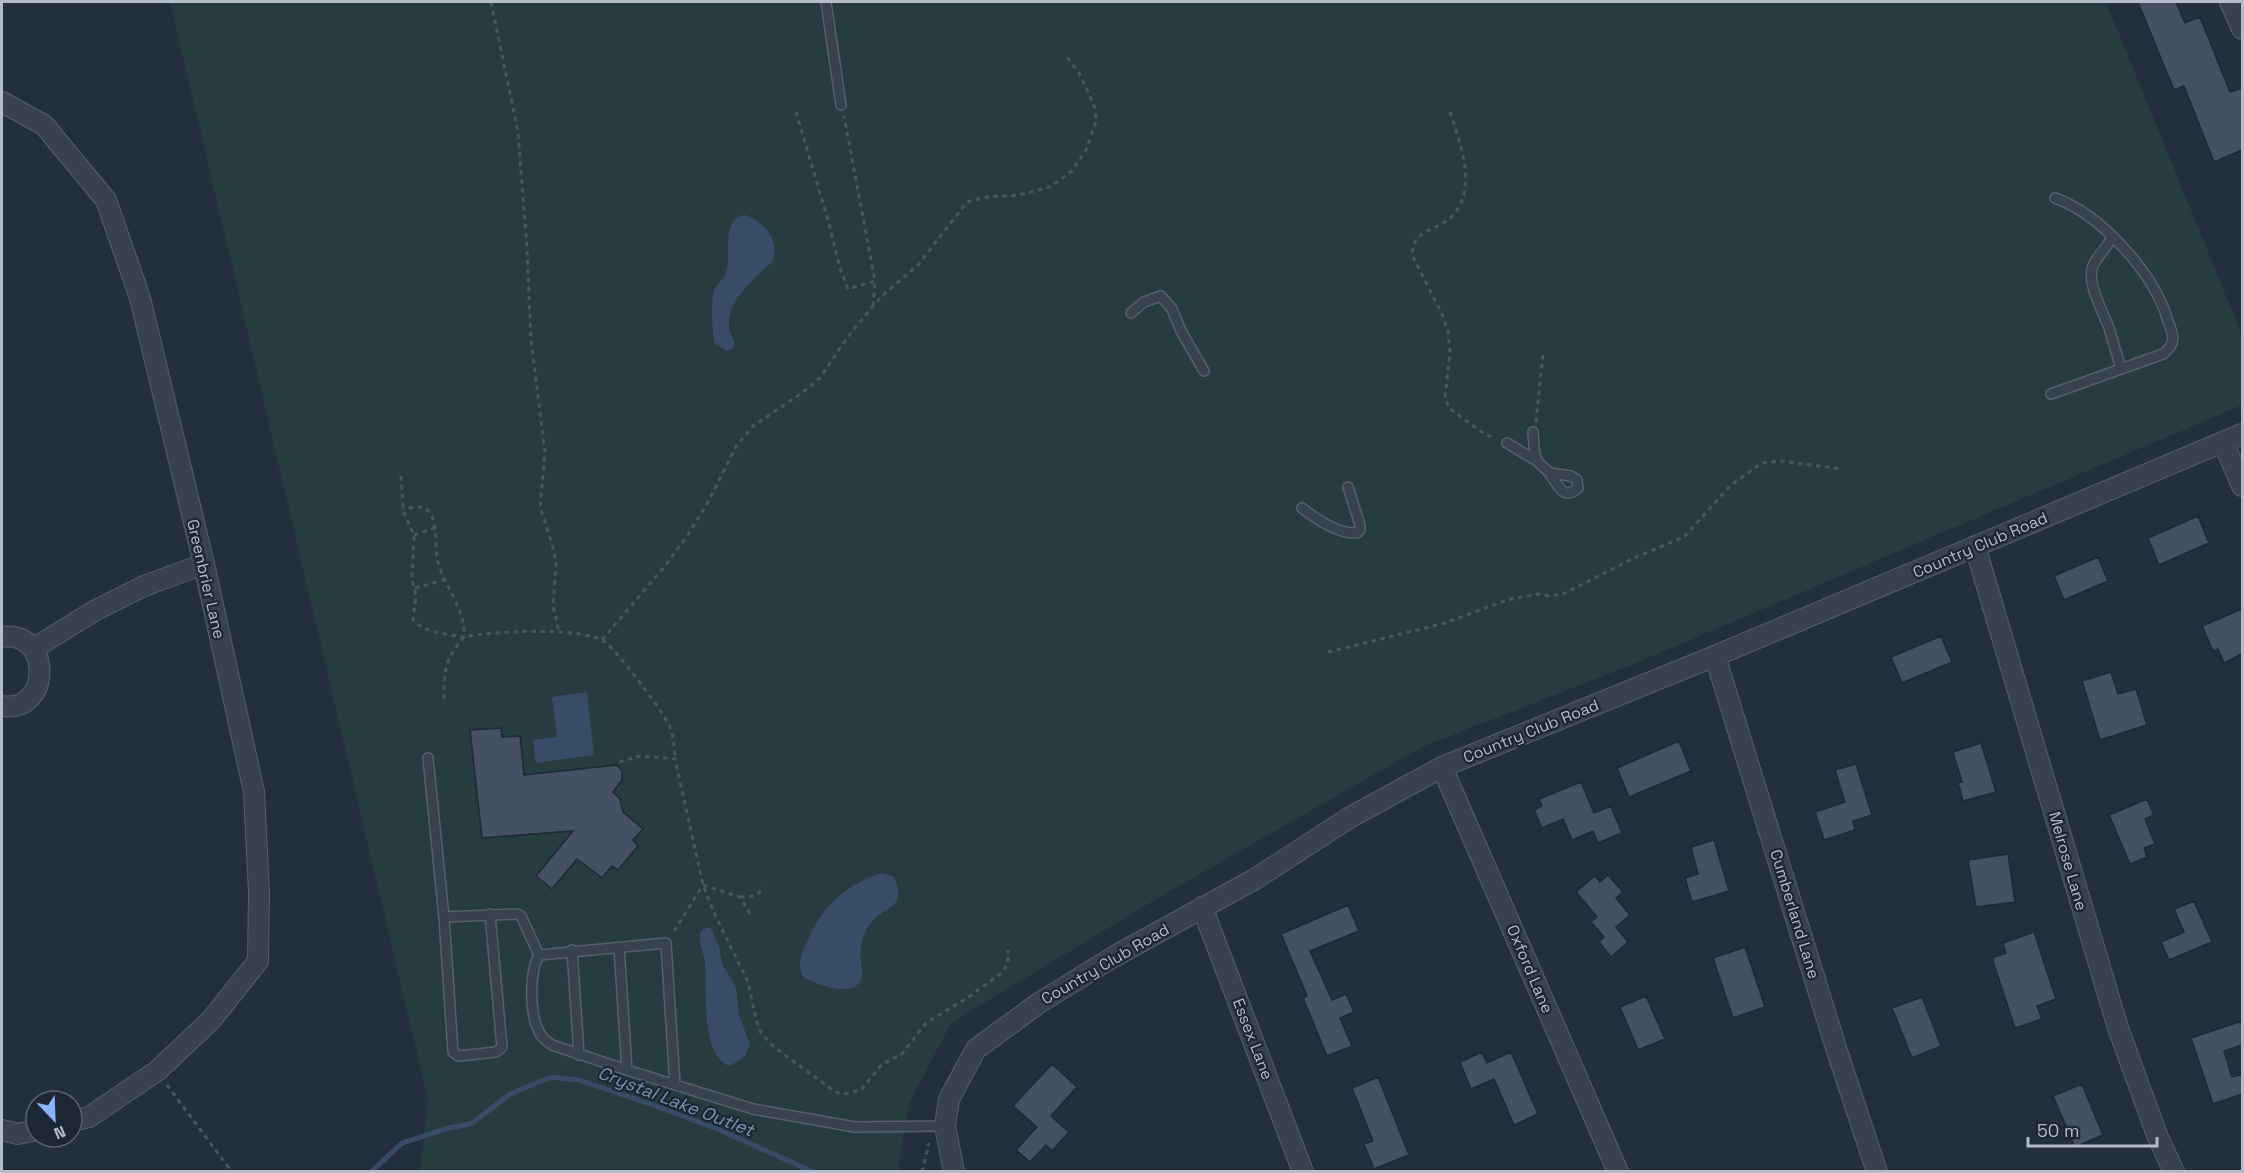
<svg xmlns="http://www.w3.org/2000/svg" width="2244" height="1173" viewBox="0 0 2244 1173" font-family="'Space Grotesk',sans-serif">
<rect width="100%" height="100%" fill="#242f3e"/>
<!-- green -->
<path fill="#263c3f" d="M170,2H2106L2242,335V405L1629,666L1422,747L1158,898L951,1023L909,1104L898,1171H420L428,1101Z"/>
<!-- water -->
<path fill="#394c67" d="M745,215C764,221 781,242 772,262C756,276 726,302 729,326C729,332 733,338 735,344L733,349L727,351L715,344C712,333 710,298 715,288C718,283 724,279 726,273C732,257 720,218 745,215Z
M587,692L594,755L536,763L533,740L557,737L552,697Z
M883,873L894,877C909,911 882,904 868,927C862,937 859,951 861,962C861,967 863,972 862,976C858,1001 814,984 802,976C797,961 802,953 808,940C821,907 848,882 883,873Z
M706,928H711L719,946L722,964L736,987L739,1015L750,1044L745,1056L730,1066C700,1059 707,987 705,962C704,954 698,942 700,935C701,930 702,930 706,928Z"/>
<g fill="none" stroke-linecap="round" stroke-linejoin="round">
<!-- stream -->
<path stroke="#394c67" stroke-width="5" d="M371,1172L402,1143L449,1128L471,1124L510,1094L551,1077L579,1080L653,1105L715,1128L813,1172"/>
</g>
<!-- building -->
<path fill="#455162" stroke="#1f2835" stroke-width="1.5" d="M2138,2H2176L2185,23L2200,17L2230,92L2242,88V150L2214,162L2184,86L2174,90Z
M2198,516L2209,543L2159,565L2148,538Z
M2098,557L2108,581L2064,600L2054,576Z
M2242,609V654L2224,663L2218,649L2213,651L2202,626Z
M1941,636L1952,662L1902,683L1891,657Z
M2111,672L2118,694L2136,689L2147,725L2100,740L2082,681Z
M501,728L502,737L520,736L524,775L617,765L622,771V780L613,792L620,799L623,812L643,829L633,840L638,846L618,870L612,866L602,878L577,859L552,889L536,876L573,831L482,838L470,730Z
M1679,741L1691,771L1629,797L1617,768Z
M1981,743L1996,792L1963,801L1958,783L1962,782L1953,752Z
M1856,764L1872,815L1853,821L1855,830L1824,840L1815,812L1845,802L1835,770Z
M1581,782L1594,813L1611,806L1622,833L1598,843L1593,831L1572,840L1563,819L1542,828L1534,810L1542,806L1539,799Z
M2147,799L2154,815L2145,819L2155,844L2144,848L2147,857L2130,864L2109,815Z
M1714,840L1729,891L1692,902L1685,878L1698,874L1691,847Z
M2008,854L2015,902L1976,907L1968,860Z
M1608,875L1623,892L1616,898L1630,915L1616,927L1628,942L1611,957L1599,942L1604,937L1591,922L1597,917L1576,892L1595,876L1600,882Z
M2194,901L2212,942L2169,960L2161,942L2184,932L2174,909Z
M1348,905L1359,931L1310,951L1332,1000L1346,994L1354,1012L1340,1018L1352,1046L1327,1056L1303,998L1307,996L1281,934Z
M2034,932L2056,999L2037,1006L2042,1019L2015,1028L1992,958L2006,953L2003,943Z
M1745,947L1765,1007L1733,1018L1713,958Z
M1646,996L1665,1039L1638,1050L1620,1007Z
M1922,997L1941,1046L1912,1058L1892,1008Z
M2242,1021V1045L2224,1051L2232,1077L2242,1074V1094L2213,1104L2191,1038Z
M1482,1052L1487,1063L1511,1052L1538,1114L1514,1125L1494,1079L1471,1089L1460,1062Z
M1052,1064L1077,1087L1051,1116L1069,1132L1052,1151L1046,1145L1030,1162L1016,1150L1037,1127L1013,1106Z
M1378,1077L1409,1155L1374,1169L1364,1144L1373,1141L1352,1088Z
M2082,1084L2103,1135L2075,1147L2053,1096Z"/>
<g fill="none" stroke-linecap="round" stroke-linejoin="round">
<!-- service casing -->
<g stroke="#565f6c" stroke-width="12">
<path id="service" d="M826,2L841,105
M2112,237C2107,249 2094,258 2092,269C2088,285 2103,312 2109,328C2113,342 2117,355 2121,369
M1131,313L1144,302L1161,296L1172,309L1181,331L1204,371
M2051,394L2163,354C2179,341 2172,334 2167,318C2153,272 2100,214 2055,198
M1533,432C1534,440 1533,452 1537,460C1540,466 1547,469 1550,474C1558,485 1563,501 1578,488L1577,480L1571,476L1550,473
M1507,443L1537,461
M1302,508C1316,519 1338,534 1357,533L1360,530V525L1348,487
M428,758L444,917L517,914L521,916L539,955
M444,917L453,1052L458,1056L496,1052L502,1047L490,914
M619,947L627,1070
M572,950L579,1055
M675,1085L666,943L539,955C529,973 529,1017 541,1035C544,1040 548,1042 552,1045L630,1071L753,1109L855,1127L945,1126"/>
</g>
<!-- minor casing -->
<g stroke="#565f6c" stroke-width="22">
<path id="minor" d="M2230,2L2242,29
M2,102L44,125L106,200L140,298L204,564L254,792L259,893L258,961L211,1020L157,1071L89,1117L72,1121
M2223,442L2242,486
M1975,546L2118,1028L2157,1135L2174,1172
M2,637C52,629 52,714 2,706
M33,649L94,611L144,586L204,564
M1715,656L1836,1048L1877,1172
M1442,767L1618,1172
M1202,907L1303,1172
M2,1130L18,1134L36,1130
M954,1172L945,1126L949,1099L976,1049L1039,1003L1115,956L1255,879L1349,818L1442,767L1715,656L2242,434"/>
</g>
<!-- path -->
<path stroke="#44595c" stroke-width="3" stroke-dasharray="4.5 4.5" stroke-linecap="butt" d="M491,2L518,132L527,249L531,340L545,452L540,507L552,543L556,563L553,606L559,632
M796,112L828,220L840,268L848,289L875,281L844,116
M1450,112C1460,142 1478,188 1453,215C1438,232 1413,227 1412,255L1442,314L1448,331L1450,353L1445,397L1449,408L1480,431L1495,439
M873,306L875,281
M1536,422L1543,354
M401,476L403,508V511L414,535L412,580L416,596L413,619C422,633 449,634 464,637C466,609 443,585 437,558C434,543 440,516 423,507L403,508
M414,535L435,528
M415,588L444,580
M602,640L665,566L687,536L706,506L737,445L753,426L802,393L820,378L847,338L873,306L882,296L918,265L967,202L987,197L1019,195L1050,187L1072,171L1086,150L1096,121L1095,108L1088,92L1079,73L1065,54
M1328,652L1445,623L1507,600L1538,594L1550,596L1563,594L1636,557L1684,537L1731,485L1762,463L1781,461L1841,469
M444,699C444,670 445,659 464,637C493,631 576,627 602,640C615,647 660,708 668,723C674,735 674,746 675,759
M619,762L640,756L675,759L703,885L715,915L748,982L756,1019L761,1033L774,1047L834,1091L841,1094L850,1093L862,1089L882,1064L901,1055L926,1023L970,996L1003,972L1008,962V950
M703,885L740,897L751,916
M740,897L754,896L765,888
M674,931L703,885
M167,1085L232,1172
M922,1172L929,1143"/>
<!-- service -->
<use href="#service" stroke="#38414e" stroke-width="9"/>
<!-- minor -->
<use href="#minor" stroke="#38414e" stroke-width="20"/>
</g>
<g text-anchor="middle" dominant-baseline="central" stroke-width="4.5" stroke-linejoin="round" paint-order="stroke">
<!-- street labels -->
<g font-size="16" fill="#b4bcc9" stroke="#1d2633">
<text transform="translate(1980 545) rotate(-23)">Country Club Road</text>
<text transform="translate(206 579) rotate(77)">Greenbrier Lane</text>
<text transform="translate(1531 731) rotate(-22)">Country Club Road</text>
<text transform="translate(2068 861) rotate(74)">Melrose Lane</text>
<text transform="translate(1795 914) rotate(73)">Cumberland Lane</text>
<text transform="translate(1105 964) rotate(-30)">Country Club Road</text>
<text transform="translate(1530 969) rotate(67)">Oxford Lane</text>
<text transform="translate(1253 1039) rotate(69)">Essex Lane</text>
</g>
<!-- water labels -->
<g font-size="18" font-style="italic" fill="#7c92b1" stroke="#1d2633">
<text transform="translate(676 1101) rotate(21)">Crystal Lake Outlet</text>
</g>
</g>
<!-- border -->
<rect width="2244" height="1173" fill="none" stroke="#b4bcc9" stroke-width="6"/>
<!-- north arrow -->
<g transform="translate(54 1119) rotate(157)"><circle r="28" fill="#1d2633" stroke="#59626f" stroke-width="1.5"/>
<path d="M0-4.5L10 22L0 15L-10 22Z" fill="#8ab4f8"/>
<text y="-9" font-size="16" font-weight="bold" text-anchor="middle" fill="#b4bcc9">N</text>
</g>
<!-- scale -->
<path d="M2028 1137v9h129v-9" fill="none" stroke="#b4bcc9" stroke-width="3"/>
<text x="2037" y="1137" font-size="18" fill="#b4bcc9" stroke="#1d2633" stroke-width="4.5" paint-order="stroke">50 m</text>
</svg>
